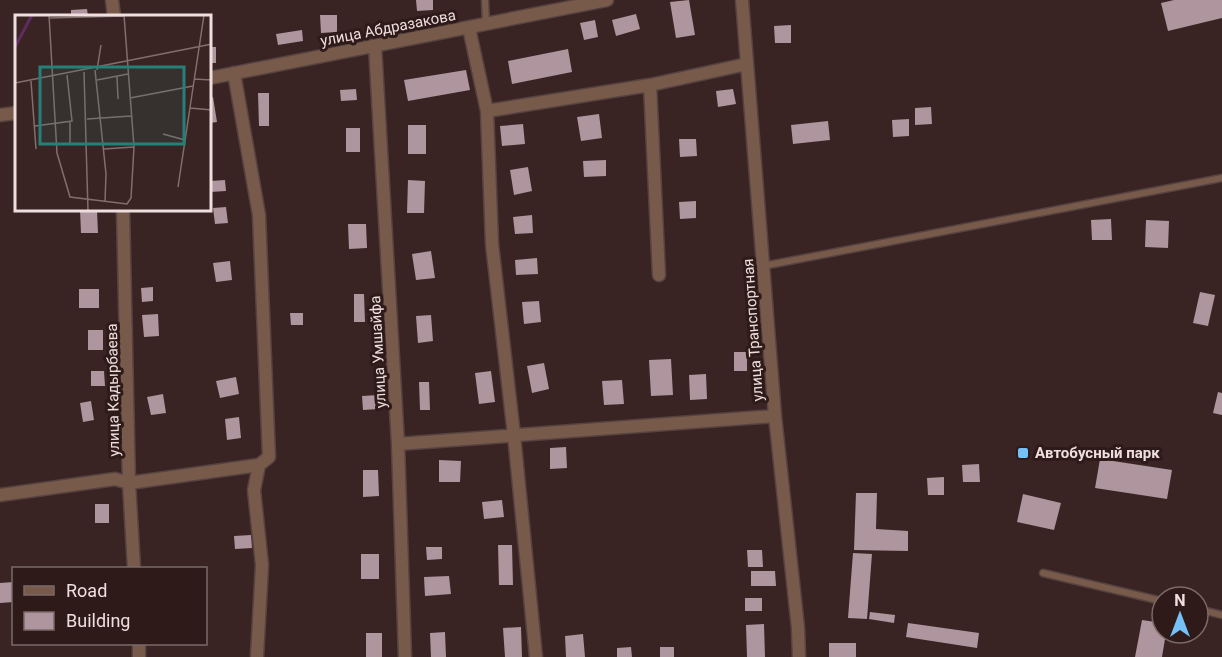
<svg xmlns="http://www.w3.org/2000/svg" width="1222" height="657" viewBox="0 0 1222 657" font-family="Roboto,sans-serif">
<rect width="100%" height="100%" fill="#392423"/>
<!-- building -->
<path fill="#ae959e" d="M416,0H433V10L417,11Z
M689,0L695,35L676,38L670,2Z
M1174,0H1222V18L1168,31L1161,3Z
M87,9L88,16H71V10Z
M636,14L640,29L616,36L612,20Z
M320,15H337V32L321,33Z
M595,20L598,37L584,40L580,23Z
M791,25V43H775L774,26Z
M302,30L303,41L278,45L276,34Z
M210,47H216V63H210Z
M568,49L572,72L512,84L508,61Z
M466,70L470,90L408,101L404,80Z
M356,89L357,100L341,101L340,90Z
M733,89L736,104L718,107L716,91Z
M258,93H269V126H259Z
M213,97L217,122L210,123V98Z
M931,107L932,124L915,125V108Z
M599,114L602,138L581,141L577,117Z
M909,119V136L893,137L892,120Z
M828,121L830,140L793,144L791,125Z
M523,124L525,144L502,146L500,126Z
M408,125H426V154H408Z
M346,128H360V152H346Z
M679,139H696L697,156L680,157Z
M606,160V176L584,177L583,161Z
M528,167L532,191L514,195L510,170Z
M225,180L226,191L210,192V181Z
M408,180L425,181L424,213H407Z
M696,201V218L680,219L679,202Z
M226,207L228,223L215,224L213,208Z
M80,210H97L98,233H81Z
M532,215L533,233L515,234L513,217Z
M1111,219L1112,240H1092L1091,220Z
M1146,220L1169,221L1168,248L1145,247Z
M348,224H366L367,248L349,249Z
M431,251L435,278L416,280L412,254Z
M537,258L538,274L516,275L515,260Z
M230,261L232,280L216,282L213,263Z
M153,287V301L142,302L141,288Z
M79,289H99V308H79Z
M1200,292L1215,295L1208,326L1193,323Z
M354,294H364L365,322H354Z
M539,301L541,322L524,324L522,302Z
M290,313H303V325H291Z
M158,314L159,336L144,337L142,315Z
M431,315L433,341L418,343L416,316Z
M88,330H103V350H88Z
M734,352H747V371H734Z
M671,359L673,395L651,396L649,360Z
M544,363L549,389L532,393L527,366Z
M91,371H104L105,386H91Z
M491,371L495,402L479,404L475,373Z
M706,374L707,399L690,400L689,375Z
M236,377L239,394L220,398L216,381Z
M622,380L624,404L604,405L602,381Z
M419,382H429L430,410H420Z
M1218,392L1222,393V415L1213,413Z
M163,394L166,413L151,415L147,397Z
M378,395L379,409L363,410L362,396Z
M91,401L94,420L83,422L80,403Z
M239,417L241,438L227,440L225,419Z
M566,447L567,468L550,469V448Z
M1100,459L1172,470L1167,499L1095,488Z
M439,460L461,461L460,482H439Z
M979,464L980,482H963L962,465Z
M363,470H378L379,496L363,497Z
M944,477V495H928L927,478Z
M856,493H877L876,529L908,531V551L854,550Z
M1023,494L1061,503L1054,530L1017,522Z
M502,500L504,517L484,519L482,502Z
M95,504H109V523H95Z
M251,535L252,548L235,549L234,536Z
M498,545H512L513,585H499Z
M426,547H442V559L427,560Z
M747,550H762L763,567H748Z
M853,553L872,554L867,619L848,618Z
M361,554H379V579H361Z
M751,571H775L776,586H751Z
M449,576L451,594L425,596L424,577Z
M14,582V602L0,603V583Z
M745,598H762V611H745Z
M870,612L895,615L894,623L869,619Z
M1142,620L1162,623V633H1166L1162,657H1135Z
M908,623L979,633L977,648L906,637Z
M764,624L765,657H747L746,625Z
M521,627L522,657H505L503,628Z
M445,632L446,657H431L430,633Z
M366,633H382V657H366Z
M583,634L585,657H566L565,636Z
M829,643H856V657H829Z
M631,647L632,657H617V648Z
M660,647H674V657H660Z"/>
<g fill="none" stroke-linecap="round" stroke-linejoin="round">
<!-- service casing -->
<g stroke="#564241" stroke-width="9">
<path id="service" d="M485,0L486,24
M763,266L1222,178
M1043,573L1162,601
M1198,609L1222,615"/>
</g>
<!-- minor casing -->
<g stroke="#564241" stroke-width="15">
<path id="minor" d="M112,0L114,16
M742,0L775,416L798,628L799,657
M469,28L487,111L492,244L514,435L536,657
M375,46L398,444L405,657
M210,78L607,0
M650,85L659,275
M487,111L650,85L747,64
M0,115L16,113
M123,210L129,483L134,568
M398,444L775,416
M0,495L115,479L129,483L259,465L269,457L259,215L234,73
M139,644V657
M257,656L262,565L254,490L259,465"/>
</g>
<!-- service -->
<use href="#service" stroke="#775a49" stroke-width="6"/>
<!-- minor -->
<use href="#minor" stroke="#775a49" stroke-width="12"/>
</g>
<!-- markers -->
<rect fill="#75c0f6" stroke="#2e1b19" stroke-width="2" x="1017" y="447" width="12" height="12" rx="3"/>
<g text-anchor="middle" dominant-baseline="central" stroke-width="6" stroke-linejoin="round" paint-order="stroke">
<!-- street labels -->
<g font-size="15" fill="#eedfde" stroke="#2e1b19">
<text transform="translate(388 28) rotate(-11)">улица Абдразакова</text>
<text transform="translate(753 330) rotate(-94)">улица Транспортная</text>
<text transform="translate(378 352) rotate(-93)">улица Умшайфа</text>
<text transform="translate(113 390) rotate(-91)">улица Кадырбаева</text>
</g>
<!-- poi labels -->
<g font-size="15" font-weight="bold" fill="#eedfde" stroke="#2e1b19" text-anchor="start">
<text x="1035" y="453">Автобусный парк</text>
</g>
</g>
<!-- overview -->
<g transform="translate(15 15)">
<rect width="196" height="196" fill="#392423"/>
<path fill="none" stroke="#5e2c5f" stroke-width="3" d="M0,32L17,0"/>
<path fill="none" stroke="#816f6e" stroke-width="1.5" d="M34,0L42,138L55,182L112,189L116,183L119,132L109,0M34,3L109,1M80,55L91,159L90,187M82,55L86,30M69,57L73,196M102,62L103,84M179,64L197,65M82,65L113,59M16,66L21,134M0,68L197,29M115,83L178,71M175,93L197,95M72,104L116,101M20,111L57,106L52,60M148,119L170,125M55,129V107M89,134L119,132M163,172L189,0"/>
<path fill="#258079" fill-opacity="0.15" stroke="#258079" stroke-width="3" d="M25,52H169V129H25Z"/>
<rect width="196" height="196" fill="none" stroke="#eedfde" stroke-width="3"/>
</g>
<!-- legend -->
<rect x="12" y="567" width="195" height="78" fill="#2e1b19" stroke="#7b6968" stroke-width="1.5"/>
<rect x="24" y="586" width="30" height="9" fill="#775a49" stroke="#7b6968" stroke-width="1.5"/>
<text x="66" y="597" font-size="18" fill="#eedfde">Road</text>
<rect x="24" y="612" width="30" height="18" fill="#ae959e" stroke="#7b6968" stroke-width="1.5"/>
<text x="66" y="627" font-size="18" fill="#eedfde">Building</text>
<!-- north arrow -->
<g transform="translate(1180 615)"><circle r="28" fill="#2e1b19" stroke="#7b6968" stroke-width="1.5"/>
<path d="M0-4.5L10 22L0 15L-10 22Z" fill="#75c0f6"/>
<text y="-9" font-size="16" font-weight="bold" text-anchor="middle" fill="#eedfde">N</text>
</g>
</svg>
